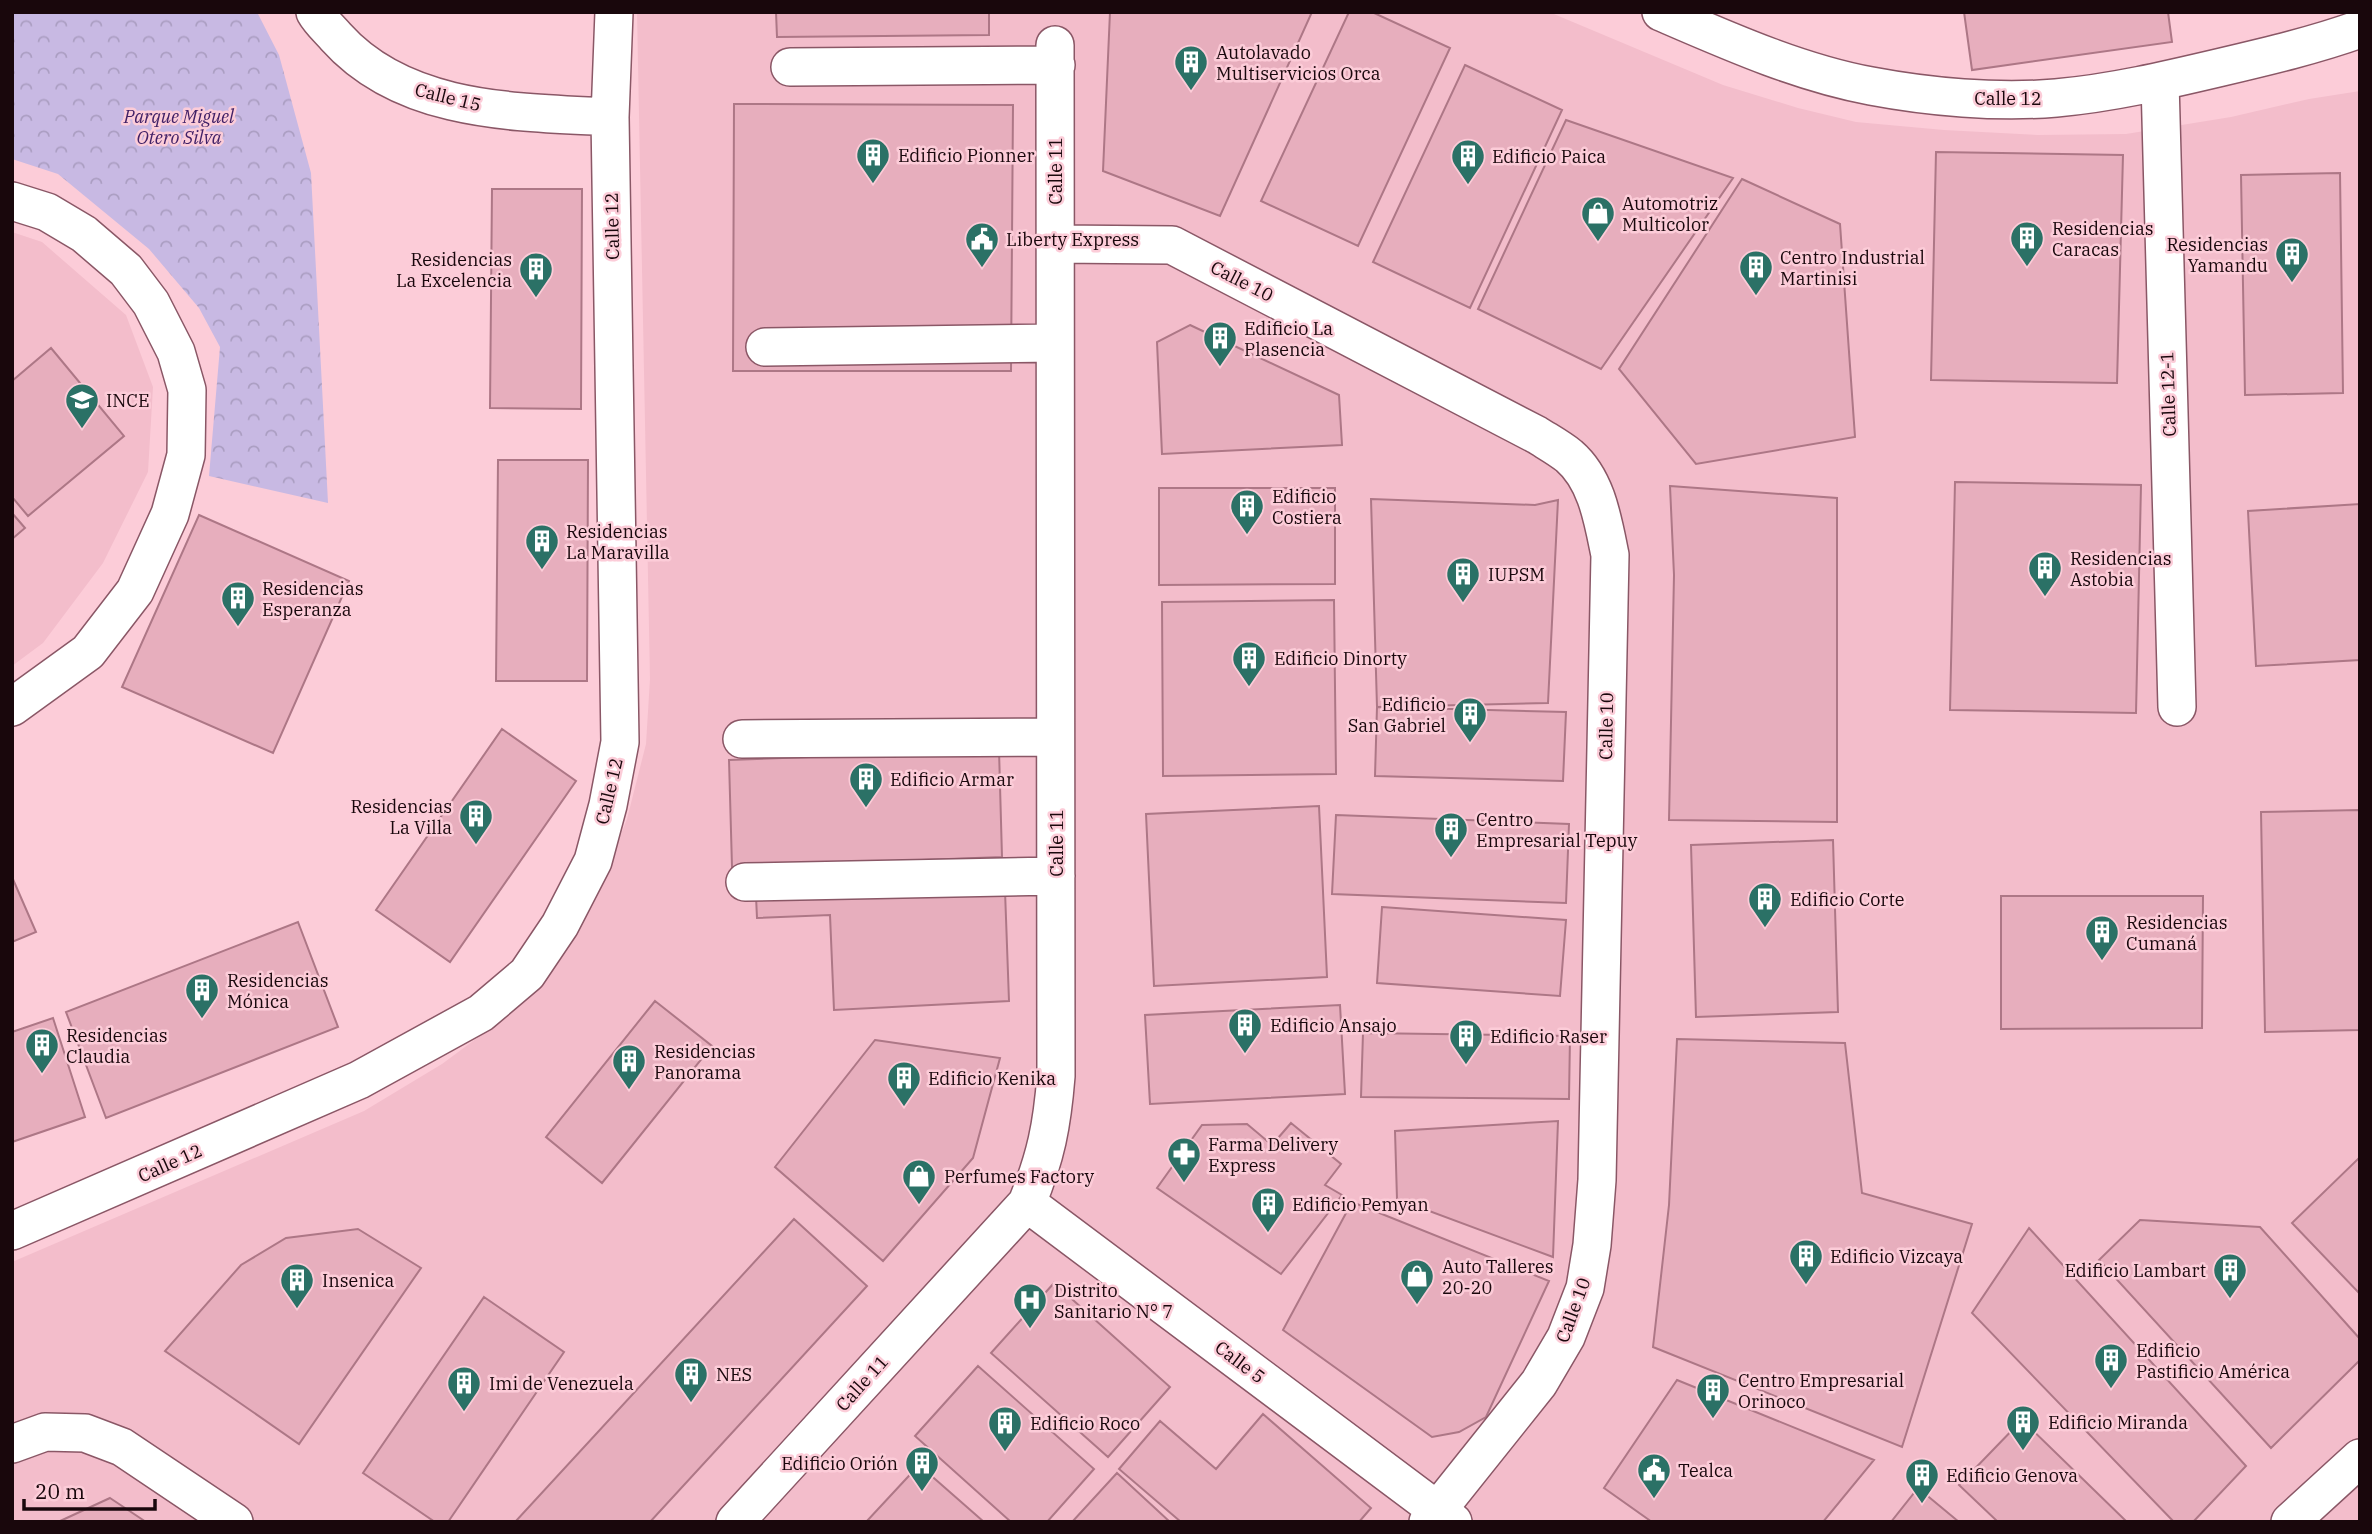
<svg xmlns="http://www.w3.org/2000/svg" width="2372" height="1534" viewBox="0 0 2372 1534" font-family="'IBM Plex Serif',serif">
<defs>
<pattern id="forest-crowns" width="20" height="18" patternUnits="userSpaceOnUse" patternTransform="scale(1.75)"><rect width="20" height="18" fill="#c8b9e3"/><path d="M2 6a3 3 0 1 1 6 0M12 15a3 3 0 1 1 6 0" fill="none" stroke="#ab9ec2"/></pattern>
</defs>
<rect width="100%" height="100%" fill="#fcccd8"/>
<!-- built -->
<path fill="#f3bdcb" d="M637,12H1549L1723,85L1798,108L1856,122L1944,130L2038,135L2126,134L2231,117L2309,99L2360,91V1522H12V1262L364,1111L442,1064L492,1027L606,872L627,819L646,744L650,679Z
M12,232L42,242L126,315L153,387L148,472L103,563L43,643L12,666Z"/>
<!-- forest -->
<path fill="url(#forest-crowns)" d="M12,12H257L279,55L311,173L328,503L209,476L220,347L199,308L149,249L58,174L12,159Z"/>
<!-- building -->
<path fill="#e7aebd" stroke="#ad7786" stroke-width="2" d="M776,12H989V35L777,37Z
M1110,12H1312L1220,216L1103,171Z
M1349,12H1372L1450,48L1358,246L1261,201Z
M1964,12H2168L2172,42L1972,70Z
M1465,65L1562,110L1470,308L1373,262Z
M734,104L1013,105L1011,371H733Z
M1566,120L1733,178L1601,369L1478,309Z
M1936,152L2123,155L2117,383L1931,380Z
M2340,173L2343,393L2245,395L2241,175Z
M1742,179L1840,224L1855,437L1696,464L1619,369Z
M492,189H582L581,409L490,408Z
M1190,325L1339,395L1342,445L1162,454L1157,342Z
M51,348L124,436L28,516L12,497V381Z
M498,460H588L587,681H496Z
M1955,482L2141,485L2136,713L1950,710Z
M1670,486L1837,498V822L1669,820L1674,575Z
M1159,488H1335V584L1159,585Z
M1371,499L1535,505L1558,500L1548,703L1377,707Z
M2360,504V660L2256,666L2248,511Z
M12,513L25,528L12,539Z
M199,515L349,581L273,753L122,687Z
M1334,600L1336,774L1163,776L1162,602Z
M1377,707L1566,712L1563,781L1375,776Z
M502,729L576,781L450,962L376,910Z
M999,750L1002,857L732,867L729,760Z
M1319,806L1327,977L1154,986L1146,814Z
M2359,810L2360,1030L2265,1032L2261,812Z
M1336,815L1569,824L1566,903L1332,894Z
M1833,840L1838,1012L1696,1017L1691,845Z
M1004,863L1009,1001L834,1010L830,915L757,918L755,875Z
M12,877L36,932L12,942Z
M2001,896H2203L2202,1028L2001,1029Z
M1382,907L1566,920L1560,996L1377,983Z
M298,922L338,1027L106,1118L66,1012Z
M655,1001L712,1046L602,1183L546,1137Z
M1340,1005L1345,1094L1150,1104L1145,1015Z
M53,1018L85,1117L12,1142V1032Z
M1363,1033L1570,1036L1569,1099L1361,1097Z
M1677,1039L1845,1043L1862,1193L1972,1224L1902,1447L1653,1347L1669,1205Z
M875,1040L1000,1058L973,1158L883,1261L775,1167Z
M1558,1121L1553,1257L1397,1199L1395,1131Z
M1291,1123L1341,1164L1325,1185L1342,1195L1281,1274L1157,1188L1202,1125L1247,1124L1272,1145Z
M2360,1157V1294L2292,1223Z
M1352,1202L1549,1281L1486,1417L1459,1432L1432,1437L1283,1330Z
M794,1219L867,1286L650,1522H515Z
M2140,1220L2260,1227L2360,1339V1360L2271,1448L2099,1260Z
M2029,1228L2246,1466L2193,1522H2174L1972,1313Z
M358,1229L421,1268L299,1444L165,1351L241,1265L286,1238Z
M1054,1283L1170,1387L1108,1457L991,1353Z
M484,1297L564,1352L448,1522H435L363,1473Z
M978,1366L1094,1469L1047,1522H1011L915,1436Z
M1677,1380L1874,1460L1823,1522H1652L1604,1488Z
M1263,1414L1371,1508L1359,1522H1181L1119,1469L1160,1421L1216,1469Z
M2022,1420L2127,1522H1998L1959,1485Z
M919,1465L984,1522H866Z
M1117,1473L1170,1522H1072Z
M1918,1488L1959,1522H1891Z
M110,1498L146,1522H58Z"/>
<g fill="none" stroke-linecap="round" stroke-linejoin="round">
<!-- street casing -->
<g stroke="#8a5766" stroke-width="40">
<path id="street" d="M315,12C320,21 329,29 336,37C404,113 515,112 610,117
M1661,12C1728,41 1800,73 1871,86C1929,97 1997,103 2056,98C2112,93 2167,80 2222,67C2269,56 2315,45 2360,29
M790,67L1056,65
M2160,82L2177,707
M12,201L47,212L84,234L126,270L151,303L176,352L187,390L186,455L170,514L135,591L88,652L12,707
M1055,244L1172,245L1537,435C1548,442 1559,448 1569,456C1597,480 1603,521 1610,555L1597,1180L1592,1245L1585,1288L1566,1337L1539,1383L1428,1522
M765,347L1055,343
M742,739L1055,737
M745,882L1056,876
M1027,1203L1453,1522
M12,1231L359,1080L481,1013L527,974L560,925L593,861L608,805L620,742L610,117L614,12
M12,1444L45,1432L85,1433L122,1447L234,1522
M735,1522L1027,1203C1046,1156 1052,1126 1056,1076L1055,45
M2290,1522L2360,1458"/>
</g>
<!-- street -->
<use href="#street" stroke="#fff" stroke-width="37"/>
</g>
<!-- icons -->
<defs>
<g id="building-pin" transform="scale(1.75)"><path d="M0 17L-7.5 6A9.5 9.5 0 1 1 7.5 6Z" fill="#2b7166" stroke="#fcccd8"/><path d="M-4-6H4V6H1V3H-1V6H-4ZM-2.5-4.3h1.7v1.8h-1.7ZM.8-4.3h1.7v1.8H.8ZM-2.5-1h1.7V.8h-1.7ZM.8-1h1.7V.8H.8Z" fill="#fff"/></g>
<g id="shop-pin" transform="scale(1.75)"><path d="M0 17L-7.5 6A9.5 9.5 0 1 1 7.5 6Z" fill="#2b7166" stroke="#fcccd8"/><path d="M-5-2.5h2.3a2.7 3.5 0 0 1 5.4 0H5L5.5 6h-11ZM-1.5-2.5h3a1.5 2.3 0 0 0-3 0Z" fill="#fff"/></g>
<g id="civic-pin" transform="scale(1.75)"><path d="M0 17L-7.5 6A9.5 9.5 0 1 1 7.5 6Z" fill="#2b7166" stroke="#fcccd8"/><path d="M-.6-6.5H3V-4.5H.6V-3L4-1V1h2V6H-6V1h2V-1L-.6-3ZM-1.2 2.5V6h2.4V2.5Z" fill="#fff"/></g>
<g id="university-pin" transform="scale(1.75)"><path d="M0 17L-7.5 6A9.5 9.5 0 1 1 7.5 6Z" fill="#2b7166" stroke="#fcccd8"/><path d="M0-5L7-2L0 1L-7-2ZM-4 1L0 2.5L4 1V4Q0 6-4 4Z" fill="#fff"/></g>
<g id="pharmacy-pin" transform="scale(1.75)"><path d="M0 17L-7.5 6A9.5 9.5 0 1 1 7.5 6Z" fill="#2b7166" stroke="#fcccd8"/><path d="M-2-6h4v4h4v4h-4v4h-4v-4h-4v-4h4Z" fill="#fff"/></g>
<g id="hospital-pin" transform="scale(1.75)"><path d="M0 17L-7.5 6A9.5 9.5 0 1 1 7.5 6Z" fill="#2b7166" stroke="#fcccd8"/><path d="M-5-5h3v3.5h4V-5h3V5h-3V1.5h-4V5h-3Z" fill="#fff"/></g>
</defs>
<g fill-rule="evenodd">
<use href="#building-pin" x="1191" y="62"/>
<use href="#building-pin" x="873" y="155"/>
<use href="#building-pin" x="1468" y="156"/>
<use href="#shop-pin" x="1598" y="213"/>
<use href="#building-pin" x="2027" y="238"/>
<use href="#civic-pin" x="982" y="239"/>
<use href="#building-pin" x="2292" y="254"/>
<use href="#building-pin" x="1756" y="267"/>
<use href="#building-pin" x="536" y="269"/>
<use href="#building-pin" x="1220" y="338"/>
<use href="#university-pin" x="82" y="400"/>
<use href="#building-pin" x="1247" y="506"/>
<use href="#building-pin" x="542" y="541"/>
<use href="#building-pin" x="2045" y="568"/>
<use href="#building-pin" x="1463" y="574"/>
<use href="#building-pin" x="238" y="598"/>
<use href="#building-pin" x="1249" y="658"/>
<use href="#building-pin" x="1470" y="714"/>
<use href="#building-pin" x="866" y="779"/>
<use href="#building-pin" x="476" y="816"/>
<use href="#building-pin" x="1451" y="829"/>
<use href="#building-pin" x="1765" y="899"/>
<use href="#building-pin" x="2102" y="932"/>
<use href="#building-pin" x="202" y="990"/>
<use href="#building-pin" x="1245" y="1025"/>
<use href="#building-pin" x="1466" y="1036"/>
<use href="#building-pin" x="42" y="1045"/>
<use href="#building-pin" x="629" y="1061"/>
<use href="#building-pin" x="904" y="1078"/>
<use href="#pharmacy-pin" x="1184" y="1154"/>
<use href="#shop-pin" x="919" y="1176"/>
<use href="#building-pin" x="1268" y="1204"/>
<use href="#building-pin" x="1806" y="1256"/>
<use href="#building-pin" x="2230" y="1270"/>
<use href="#shop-pin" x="1417" y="1276"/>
<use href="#building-pin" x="297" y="1280"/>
<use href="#hospital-pin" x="1030" y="1300"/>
<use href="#building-pin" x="2111" y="1360"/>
<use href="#building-pin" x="691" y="1374"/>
<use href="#building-pin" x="464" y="1383"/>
<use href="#building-pin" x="1713" y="1390"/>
<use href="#building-pin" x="2023" y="1422"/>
<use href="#building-pin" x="1005" y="1423"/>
<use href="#building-pin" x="922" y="1463"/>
<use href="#civic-pin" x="1654" y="1470"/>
<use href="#building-pin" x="1922" y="1475"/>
</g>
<g text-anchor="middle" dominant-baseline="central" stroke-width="5" stroke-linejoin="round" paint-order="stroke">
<!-- poi labels -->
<g font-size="18" fill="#19070c" stroke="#fcccd8" text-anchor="start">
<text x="1216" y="52">Autolavado<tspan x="1216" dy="21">Multiservicios Orca</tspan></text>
<text x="898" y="155">Edificio Pionner</text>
<text x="1492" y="156">Edificio Paica</text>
<text x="1622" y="203">Automotriz<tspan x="1622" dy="21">Multicolor</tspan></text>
<text x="2052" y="228">Residencias<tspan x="2052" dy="21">Caracas</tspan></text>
<text x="1006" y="239">Liberty Express</text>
<text x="2268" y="244" text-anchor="end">Residencias<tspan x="2268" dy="21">Yamandu</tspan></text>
<text x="1780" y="257">Centro Industrial<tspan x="1780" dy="21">Martinisi</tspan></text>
<text x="512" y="259" text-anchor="end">Residencias<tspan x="512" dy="21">La Excelencia</tspan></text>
<text x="1244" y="328">Edificio La<tspan x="1244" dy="21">Plasencia</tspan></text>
<text x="106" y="400">INCE</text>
<text x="1272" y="496">Edificio<tspan x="1272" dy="21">Costiera</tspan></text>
<text x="566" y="531">Residencias<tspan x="566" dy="21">La Maravilla</tspan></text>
<text x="2070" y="558">Residencias<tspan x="2070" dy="21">Astobia</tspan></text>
<text x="1488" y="574">IUPSM</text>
<text x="262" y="588">Residencias<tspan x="262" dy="21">Esperanza</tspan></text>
<text x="1274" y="658">Edificio Dinorty</text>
<text x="1446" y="704" text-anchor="end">Edificio<tspan x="1446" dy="21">San Gabriel</tspan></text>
<text x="890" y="779">Edificio Armar</text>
<text x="452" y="806" text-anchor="end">Residencias<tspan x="452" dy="21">La Villa</tspan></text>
<text x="1476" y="819">Centro<tspan x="1476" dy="21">Empresarial Tepuy</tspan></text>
<text x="1790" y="899">Edificio Corte</text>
<text x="2126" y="922">Residencias<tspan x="2126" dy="21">Cumaná</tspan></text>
<text x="227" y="980">Residencias<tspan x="227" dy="21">Mónica</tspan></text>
<text x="1270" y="1025">Edificio Ansajo</text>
<text x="66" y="1035">Residencias<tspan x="66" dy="21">Claudia</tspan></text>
<text x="1490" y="1036">Edificio Raser</text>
<text x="654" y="1051">Residencias<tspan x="654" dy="21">Panorama</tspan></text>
<text x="928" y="1078">Edificio Kenika</text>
<text x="1208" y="1144">Farma Delivery<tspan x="1208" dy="21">Express</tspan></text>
<text x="944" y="1176">Perfumes Factory</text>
<text x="1292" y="1204">Edificio Pemyan</text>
<text x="1830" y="1256">Edificio Vizcaya</text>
<text x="1442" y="1266">Auto Talleres<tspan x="1442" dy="21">20-20</tspan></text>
<text x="2206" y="1270" text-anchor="end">Edificio Lambart</text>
<text x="322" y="1280">Insenica</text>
<text x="1054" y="1290">Distrito<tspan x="1054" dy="21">Sanitario N° 7</tspan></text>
<text x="2136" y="1350">Edificio<tspan x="2136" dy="21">Pastificio América</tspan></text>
<text x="716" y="1374">NES</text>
<text x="1738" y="1380">Centro Empresarial<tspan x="1738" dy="21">Orinoco</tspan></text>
<text x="489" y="1383">Imi de Venezuela</text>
<text x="2048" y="1422">Edificio Miranda</text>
<text x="1030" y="1423">Edificio Roco</text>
<text x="898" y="1463" text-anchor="end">Edificio Orión</text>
<text x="1678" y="1470">Tealca</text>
<text x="1946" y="1475">Edificio Genova</text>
</g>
<!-- street labels -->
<g font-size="18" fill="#19070c" stroke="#fcccd8">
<text transform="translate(448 97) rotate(14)">Calle 15</text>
<text x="2008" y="98">Calle 12</text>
<text transform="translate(1055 171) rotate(-90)">Calle 11</text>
<text transform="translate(612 226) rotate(-91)">Calle 12</text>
<text transform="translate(1242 281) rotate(27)">Calle 10</text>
<text transform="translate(2168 394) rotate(-92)">Calle 12-1</text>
<text transform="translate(1606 726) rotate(-89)">Calle 10</text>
<text transform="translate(609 791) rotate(-77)">Calle 12</text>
<text transform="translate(1056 843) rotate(-90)">Calle 11</text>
<text transform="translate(170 1163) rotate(-24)">Calle 12</text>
<text transform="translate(1573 1310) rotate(-70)">Calle 10</text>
<text transform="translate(1240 1362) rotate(37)">Calle 5</text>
<text transform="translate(862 1383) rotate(-48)">Calle 11</text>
</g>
<!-- park labels -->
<g font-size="18" font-style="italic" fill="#402066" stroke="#fcccd8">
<text x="179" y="116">Parque Miguel<tspan x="179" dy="21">Otero Silva</tspan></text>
</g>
</g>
<!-- border -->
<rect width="2372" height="1534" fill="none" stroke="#19070c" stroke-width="28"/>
<!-- scale -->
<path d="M24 1499v10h131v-10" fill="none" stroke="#19070c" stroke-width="3.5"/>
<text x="35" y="1499" font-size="21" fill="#19070c" stroke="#fcccd8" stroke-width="5" paint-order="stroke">20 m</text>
</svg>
